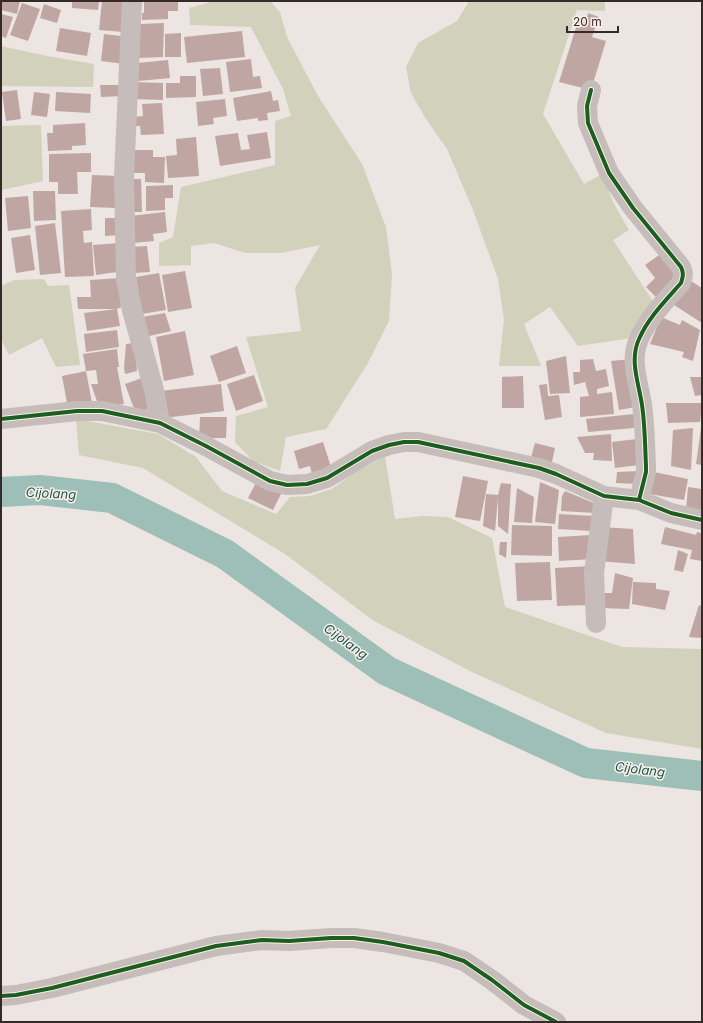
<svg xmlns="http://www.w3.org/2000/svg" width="703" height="1023" viewBox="0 0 703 1023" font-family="Inter,sans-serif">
<rect width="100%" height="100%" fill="#ece5e1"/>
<!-- green -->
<path fill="#d1d1bc" d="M209,1H270L280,12L287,37L318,96L362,164L386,227L392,275L389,321L368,363L326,429L286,437L280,471L253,461L235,442L236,416L268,407L246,337L301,331L295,288L320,245L281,253H245L214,243L191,246V265L159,266V243L173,237L181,187L275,165V121L291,116L283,89L251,27L190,25L189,8L208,3Z
M469,1H605V11L577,10L543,114L584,184L602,174L614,204L629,230L613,240L654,303L632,338L578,346L550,307L524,324L541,366H499L504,320L498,279L473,210L447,149L426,119L411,93L406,67L418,43L457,21Z
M1,46L47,56L94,64L93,87L1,86Z
M41,125L43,181L1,190V126Z
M44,279L48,286L69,285L80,365L56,367L42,338L9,355L1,339V286L14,280Z
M76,419L158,434L196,457L222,491L276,514L290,497L310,496L332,489L355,472L385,456L395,519L422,516L448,517L492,538L505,607L622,647L702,649V749L606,733L472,672L374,621L285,554L143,468L79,455Z"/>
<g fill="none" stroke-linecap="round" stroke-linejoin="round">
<!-- river -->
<path stroke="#9ebeb8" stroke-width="30" d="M1,492L40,490L112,498L225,554L387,671L586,763L702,776"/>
</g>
<!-- building -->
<path fill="#bfa6a3" d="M1,1H20L17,14L1,10Z
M72,1H99L98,10L72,8Z
M102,1H128L124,32L99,30Z
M144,1H178V11H168V19L142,20V13H144Z
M22,3L40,9L28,41L10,35Z
M44,4L61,10L57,23L40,18Z
M588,13L599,17L592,37L606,41L591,90L559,82L578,21L586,22Z
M1,14L13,17L6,38L1,36Z
M164,23L163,57L139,58L140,24Z
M60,28L91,33L87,56L56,51Z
M242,31L245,57L187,63L184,37Z
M181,33V57H165V34Z
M104,34L129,37L125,64L101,61Z
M251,59L253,77L260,76L262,88L230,92L226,62Z
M168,60L170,78L138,81L137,63Z
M220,68L223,94L203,96L200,69Z
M180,76H196V97L166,98V83H180Z
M133,82L163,83V100L133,99Z
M100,85H123V96L101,97Z
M17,90L21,119L6,121L2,92Z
M271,91L273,101L278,100L280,111L267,113L268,120L258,121V118L237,121L233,98Z
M34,92L50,94L47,117L31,115Z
M56,92L91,94L90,113L55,111Z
M225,99L227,116L213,118L214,124L198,126L196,102Z
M162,103L164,134L141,135L140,126H132L131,117L143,116L142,104Z
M85,123L86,145L72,146V150L48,151L47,133H53V125Z
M267,132L271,158L220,166L215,136L238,133L241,150L250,149L247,135Z
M196,137L199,176L168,178L166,156L177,155L176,139Z
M133,150H153V157H165L164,183L145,182V173H133Z
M91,153V172H77L78,194H58V182H49V154Z
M92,175L119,176L116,208L90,207Z
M129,179H141L142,212H129Z
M173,185V198H165V210L146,211V186Z
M33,191H55L56,220L34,221Z
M28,196L31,228L8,231L5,198Z
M91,209L92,230L83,231L84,243L92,242L94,276L65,277L61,211Z
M165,212L167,232L153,234L154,241L133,243L130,216Z
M105,218H119V235L105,236Z
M55,223L61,273L40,275L35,226Z
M30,235L35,270L16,273L11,238Z
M119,243L117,272L96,275L93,245Z
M147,246L150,272L133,273L130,247Z
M662,253L679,278L659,300L646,287L655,278L645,265Z
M185,271L192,308L168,312L162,275Z
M159,273L166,310L142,314L136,277Z
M120,278L121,307L117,309H78L77,297H91L90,280Z
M691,281L702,288V323L674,305Z
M117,309L120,326L87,331L84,313Z
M165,313L171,331L145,337L142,317Z
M661,317L680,325L682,320L700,330L693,361L682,357L684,352L650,344Z
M117,330L119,347L86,352L84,334Z
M185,331L194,375L164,381L156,337Z
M135,343L137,371L125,374L124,368L126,344Z
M237,346L246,373L219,382L210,356Z
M117,349L119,367H117L124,404L99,407L91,384H98L96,370L86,371L83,354Z
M566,356L570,393L550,394L546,361Z
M593,359L596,371L606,369L609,386L597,389V394L612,392L614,414L580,417V397L589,396L585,382L574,385L573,372H580V360Z
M631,359L636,407L619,410L611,361Z
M86,371L92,403L68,408L62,376Z
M254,375L263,401L236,411L227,384Z
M523,376L524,408H502V377Z
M690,377H702V395L695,396Z
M142,378L152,407L139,413L133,406L125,384Z
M221,384L224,411L163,418L160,391Z
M547,384L548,396L559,395L562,417L545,420L539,385Z
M666,403H702L700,422L668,423Z
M634,414V428L588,432L586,419Z
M200,417H227L226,438H199Z
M693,428L691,470L671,466L673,430Z
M701,428H702V465L696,464Z
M611,434L612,461L593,460L594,453H585L577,437Z
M637,439L639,465L615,468L612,442Z
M323,442L331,467L312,474L310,466L299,469L294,451Z
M535,443L555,448L551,466L530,461Z
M639,471L638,484L616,483L617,472Z
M649,471L688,479L684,500L644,493Z
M463,476L488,481L480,521L455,517Z
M540,482L559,490L555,524L535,522Z
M256,483L282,492L273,510L248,498Z
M501,483L511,484L508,534L498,526V498L495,531L483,526L486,494L498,495Z
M688,487L702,489V513L686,511Z
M517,488L534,497L532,523L514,522Z
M565,491L596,504L595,513L561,511L562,496Z
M559,514L593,516L592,531L558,529Z
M512,525L552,526V556L511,555Z
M602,527L633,529L635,564L598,561Z
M665,527L696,535L697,532L702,533V561L690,559L692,550L661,544Z
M591,535L593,559L559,561L558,537Z
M500,542H507L506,558L499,554Z
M678,550L688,554L683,572L674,570Z
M550,562L552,600L517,601L515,563Z
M590,566L591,605L557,606L555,568Z
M615,573L633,578L629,609L601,608L602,593H612Z
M633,582L656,583V589L670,591L665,610L632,604Z
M699,605L702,606V638L689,637Z"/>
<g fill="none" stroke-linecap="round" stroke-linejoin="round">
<!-- street -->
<path stroke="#c6bdba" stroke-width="20" d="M132,1L124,176L126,279L132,310L154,390L160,423
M591,90L587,106L588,123L609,173L633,208L681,267C684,273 683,277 681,283C666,300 648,318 639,339C629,360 639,384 642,405C645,425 645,446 646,466V472L639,500
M1,419L77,411H102L160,423L206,446L270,481L287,485L307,484L327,478L372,451L389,445L404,442H418L539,468L556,474L604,496L639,500L671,513L702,520
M596,623L594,573L604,496
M1,996L16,995L52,988L216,946L262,940L289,941L331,938H354L383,942L439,953L464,961L492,980L524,1005L556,1022"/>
<!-- cycleway casing -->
<g stroke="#f9efe9" stroke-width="6">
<path id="cycleway" d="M591,90L587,106L588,123L609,173L633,208L681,267C684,273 683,277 681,283C666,300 648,318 639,339C629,360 639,384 642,405C645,425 645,446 646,466V472L639,500
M1,419L77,411H102L160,423L206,446L270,481L287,485L307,484L327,478L372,451L389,445L404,442H418L539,468L556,474L604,496L639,500L671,513L702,520
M1,996L16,995L52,988L216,946L262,940L289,941L331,938H354L383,942L439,953L464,961L492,980L524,1005L556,1022"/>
</g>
<!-- cycleway -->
<use href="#cycleway" stroke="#1b5e20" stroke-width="4"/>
</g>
<g text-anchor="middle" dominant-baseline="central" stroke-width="3" stroke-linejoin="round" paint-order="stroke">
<!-- water labels -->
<g font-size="13" font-style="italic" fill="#1f5650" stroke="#f9efe9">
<text transform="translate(51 493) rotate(3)">Cijolang</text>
<text transform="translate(346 641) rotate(36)">Cijolang</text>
<text transform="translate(640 769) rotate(7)">Cijolang</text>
</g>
</g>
<!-- border -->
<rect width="703" height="1023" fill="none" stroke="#362a28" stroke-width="4"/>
<!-- scale -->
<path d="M567 26v6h51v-6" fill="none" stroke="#362a28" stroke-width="2"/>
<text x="573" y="26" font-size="12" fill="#362a28" stroke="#f9efe9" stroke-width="3" paint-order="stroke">20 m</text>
</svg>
